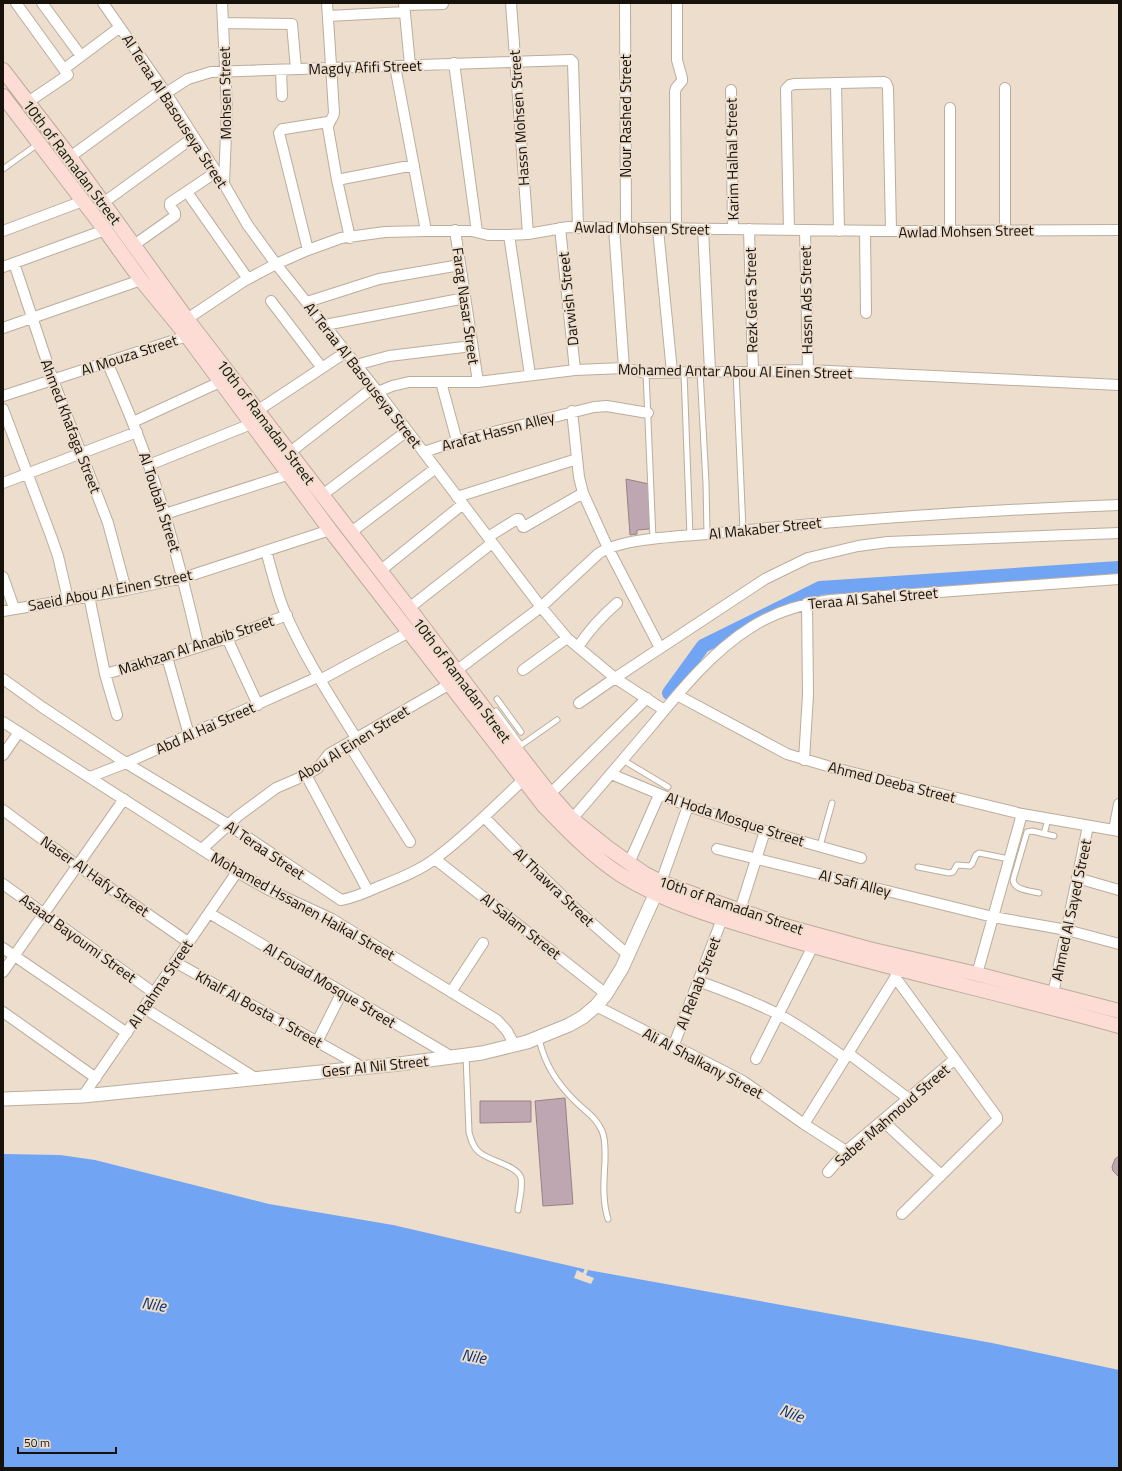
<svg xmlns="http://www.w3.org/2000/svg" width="1122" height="1471" viewBox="0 0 1122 1471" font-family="'Titillium Web',sans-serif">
<rect width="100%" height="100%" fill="#ecddcc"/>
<!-- water -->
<path fill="#72a4f4" d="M3,1154L60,1155L95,1160L269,1204L393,1225L588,1270L992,1343L1119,1370V1468H3Z"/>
<!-- pier -->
<path fill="#ecddcc" d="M585,1268L588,1270L586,1275L594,1278L591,1284L574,1278L577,1270L583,1273Z"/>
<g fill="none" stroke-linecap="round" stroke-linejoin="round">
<!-- canal -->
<path stroke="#72a4f4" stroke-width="14" d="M669,693L703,646L820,588L1119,568"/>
</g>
<!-- building -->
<path fill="#bea7b0" stroke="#978189" d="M626,479L649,484L652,522L649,529L637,530V534L630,535Z
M565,1098L573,1204L543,1206L535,1101Z
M480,1101H531V1122L480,1123Z
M1119,1156V1177L1113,1171L1112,1167L1115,1159Z"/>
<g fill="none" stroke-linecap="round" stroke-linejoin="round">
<!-- service casing -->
<g stroke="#bbad9c" stroke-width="7">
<path id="service" d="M3,169L38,144
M700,371L706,483L707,534
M736,371L743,530
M684,372L690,536
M646,373L653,539
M497,699L521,732
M496,711L521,745
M517,748L557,720
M623,760L668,787
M1044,834L1048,819
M820,846L832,803
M918,867L949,873L953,872L957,865L970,866L972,864L976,855L979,853L1009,859
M1039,893C1030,891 1014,890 1013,880L1027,832L1032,831L1054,836
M539,1039C545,1065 557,1083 575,1101C585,1111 596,1117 602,1131C606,1140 605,1151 605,1161C604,1180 602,1200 608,1219
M466,1056L469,1132C471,1140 473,1147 479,1152C489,1161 517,1165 521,1178C523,1188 519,1201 518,1210"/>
</g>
<!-- minor casing -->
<g stroke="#bbad9c" stroke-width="12">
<path id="minor" d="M16,3L68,75L28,102
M42,3L81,56
M103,3L166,93L224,184L247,224L276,264L378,392L541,607L567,638L615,678L664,710
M222,3L227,108L224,184
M327,3L334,112C334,119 328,120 328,128L337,180L350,238
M404,3L410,65
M511,3L528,234
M625,3L626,228
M404,5L443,4
M328,16L405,12
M223,23L292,24L296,69
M454,63L477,232
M395,66L426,231
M64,69L120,27
M281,70L282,96
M836,83L839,231
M731,90L733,229
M166,93L188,79L211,72L571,60L573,62L578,228
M950,108V231
M70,157L163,89
M337,180L414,165
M187,192L248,279
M103,203L194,137
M560,228L575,370
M614,228L624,368
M658,229L672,372
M676,229L675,92L676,88L682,81V78L677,60V3
M703,229L710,371
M749,229L753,370
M455,230L478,382
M789,230L786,89L790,85L795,84L884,82L886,83L888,88L891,231
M805,230L808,370
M1005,230V88
M3,231L83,201
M865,231L866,313
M509,235L530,375
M134,245L175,216V213L170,206V203L216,172
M308,250L279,133L282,129H284L328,122
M14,263L53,380L108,523L126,590
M3,267L105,230
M271,301L322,368
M307,302L379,279L460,265
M187,319L244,281L276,264L308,250L341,238L385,232L426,231H472L488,235H509L528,234L568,227L891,231L1119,230
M325,325L465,298
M3,328L141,280
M107,362C122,396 137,431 149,466C170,525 185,586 199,647
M356,365L389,356L472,346
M441,382L457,441
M378,392L392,386L409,382H478L575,370L624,368L646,373L808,370L1119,385
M3,396L187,336
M3,409L51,536L58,556L68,599
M257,411L346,352
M572,411L579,477L583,493L608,548L660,648
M133,422L220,382
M424,452L457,441L594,407L607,406L648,413
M289,453L374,387
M149,465L251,424
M3,483L137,432
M321,496L407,431
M457,497L577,459
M165,514L290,474
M350,533L436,468
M488,537L517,519H519L523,527H524L583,493
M266,551C272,571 276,591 284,610C303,655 330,696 356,738
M380,571L463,504
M3,577L14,608
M89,596L105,674L117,715
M409,608L492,543
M3,611L126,590L183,578L330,530
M227,638L258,705
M578,647C589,630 601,617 617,603
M167,657L189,735
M523,670L567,638
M456,671L541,607L598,554C621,537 689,536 719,533C852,519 985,510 1119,505
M105,674L167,657L227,638L287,615
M3,679L42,707L126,763L229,825L341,900C353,898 367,892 378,887C398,879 419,871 436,858C467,835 495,806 523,780
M320,680L409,632
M677,695L787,754L834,768L1022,814L1119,831
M579,703L615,678L765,579L808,558L858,546L888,542L1119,533
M3,722L237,872L267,889L332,919L497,1020L507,1031L515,1046
M348,743L410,842
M3,755L19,732
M804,760L808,695L807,603
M611,774L688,806L765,831L861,858
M306,775L368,891
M90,777L126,763L318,677
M550,794L647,698
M3,810L77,865L188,942
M484,817L531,865L578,911L627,954
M572,819C599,788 626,756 653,724C681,690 713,651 750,628C774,612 802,604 830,600L1119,579
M1114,830L1119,804
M202,849L238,816L276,788L306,775L318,768L329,754L450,684
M717,849L993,917L1067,930L1119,944
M435,859L606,994
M629,863L659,795
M1077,878L1119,890
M661,882L688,806
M3,884L154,993
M740,910L765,831
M209,913L452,1057
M3,948L127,1033
M175,962L364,1068
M3,972L124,799
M977,974L1022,814
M895,977L997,1117V1120L902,1214
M698,981C726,991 752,1001 778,1014C802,1027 823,1042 845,1058
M451,992L483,943
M1053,994L1088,826
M596,1006L743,1081L804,1124L846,1151
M144,1008L257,1079
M3,1012L96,1078
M317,1042L342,992
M673,1047L722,919
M848,1053L909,1099
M756,1059L813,946
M83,1096L237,872
M883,1121L941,1175
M804,1124L898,973
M828,1172L846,1151L955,1059"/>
</g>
<!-- tertiary casing -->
<g stroke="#bbad9c" stroke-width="15">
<path id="tertiary" d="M3,1099L83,1096L399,1064L482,1053L527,1042L569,1025L583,1017L596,1006L606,994L622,968L660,884"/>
</g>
<!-- secondary casing -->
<g stroke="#bbad9c" stroke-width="16">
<path id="secondary" d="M3,70L70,157L187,319L409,608L515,749L550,794L572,819L608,848L645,874L661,882L704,898L785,926L869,949L977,974L1119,1011
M3,96L105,230L141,280L187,336L330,530L544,806C567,830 593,857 621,875C671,906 729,921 785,938C895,970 1008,995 1119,1026"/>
</g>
<!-- service -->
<use href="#service" stroke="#fff" stroke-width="5"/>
<!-- minor -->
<use href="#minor" stroke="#fff" stroke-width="10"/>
<!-- tertiary -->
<use href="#tertiary" stroke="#fff" stroke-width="13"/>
<!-- secondary -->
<use href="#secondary" stroke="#fddcd6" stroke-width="14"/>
</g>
<g text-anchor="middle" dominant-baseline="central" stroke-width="4" stroke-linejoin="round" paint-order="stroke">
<!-- street labels -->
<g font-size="15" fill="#16110b" stroke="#ecddcc">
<text transform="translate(365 67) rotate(-2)">Magdy Afifi Street</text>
<text transform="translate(225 93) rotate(-91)">Mohsen Street</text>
<text transform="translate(175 111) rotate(57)">Al Teraa Al Basouseya Street</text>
<text transform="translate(625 116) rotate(-90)">Nour Rashed Street</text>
<text transform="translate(519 118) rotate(-94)">Hassn Mohsen Street</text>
<text transform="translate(732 159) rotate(-91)">Karim Halhal Street</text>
<text transform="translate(72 162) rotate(53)">10th of Ramadan Street</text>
<text transform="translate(642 228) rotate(1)">Awlad Mohsen Street</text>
<text transform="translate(966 231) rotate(-1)">Awlad Mohsen Street</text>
<text transform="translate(568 299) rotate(-96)">Darwish Street</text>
<text transform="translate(751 300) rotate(-91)">Rezk Gera Street</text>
<text transform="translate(806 300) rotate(-91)">Hassn Ads Street</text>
<text transform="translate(466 306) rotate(82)">Farag Nasar Street</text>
<text transform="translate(129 355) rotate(-18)">Al Mouza Street</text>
<text transform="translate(735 371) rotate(1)">Mohamed Antar Abou Al Einen Street</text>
<text transform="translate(363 375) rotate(52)">Al Teraa Al Basouseya Street</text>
<text transform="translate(266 422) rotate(53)">10th of Ramadan Street</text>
<text transform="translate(71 426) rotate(69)">Ahmed Khafaga Street</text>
<text transform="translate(498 431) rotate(-15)">Arafat Hassn Alley</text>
<text transform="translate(160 502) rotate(72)">Al Toubah Street</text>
<text transform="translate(765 528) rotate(-6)">Al Makaber Street</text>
<text transform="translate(110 590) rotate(-11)">Saeid Abou Al Einen Street</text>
<text transform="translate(873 598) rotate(-5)">Teraa Al Sahel Street</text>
<text transform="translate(196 645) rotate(-18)">Makhzan Al Anabib Street</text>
<text transform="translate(462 680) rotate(53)">10th of Ramadan Street</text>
<text transform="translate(205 728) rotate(-24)">Abd Al Hai Street</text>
<text transform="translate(353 743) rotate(-32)">Abou Al Einen Street</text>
<text transform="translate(892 782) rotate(14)">Ahmed Deeba Street</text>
<text transform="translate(735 819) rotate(18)">Al Hoda Mosque Street</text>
<text transform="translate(265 850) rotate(34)">Al Teraa Street</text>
<text transform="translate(95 876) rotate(35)">Naser Al Hafy Street</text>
<text transform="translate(855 883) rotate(14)">Al Safi Alley</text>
<text transform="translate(554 887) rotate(44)">Al Thawra Street</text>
<text transform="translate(731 905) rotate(19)">10th of Ramadan Street</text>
<text transform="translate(303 906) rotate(29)">Mohamed Hssanen Haikal Street</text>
<text transform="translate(1071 910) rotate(-78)">Ahmed Al Sayed Street</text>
<text transform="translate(521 926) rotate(38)">Al Salam Street</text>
<text transform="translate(78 938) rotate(36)">Asaad Bayoumi Street</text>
<text transform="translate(698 983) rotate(-69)">Al Rehab Street</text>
<text transform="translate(160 984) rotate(-56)">Al Rahma Street</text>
<text transform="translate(330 985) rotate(31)">Al Fouad Mosque Street</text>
<text transform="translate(259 1009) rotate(29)">Khalf Al Bosta 1 Street</text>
<text transform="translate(703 1063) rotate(28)">Ali Al Shalkany Street</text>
<text transform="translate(375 1066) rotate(-6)">Gesr Al Nil Street</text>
<text transform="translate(892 1115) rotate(-41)">Saber Mahmoud Street</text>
</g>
<!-- water labels -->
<g font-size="16" font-style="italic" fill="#033075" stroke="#ecddcc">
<text transform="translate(154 1304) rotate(9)">Nile</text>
<text transform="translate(474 1356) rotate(9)">Nile</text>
<text transform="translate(792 1413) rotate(21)">Nile</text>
</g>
</g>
<!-- border -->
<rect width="1122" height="1471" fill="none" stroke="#16110b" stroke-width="8"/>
<!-- scale -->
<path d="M18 1447v6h98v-6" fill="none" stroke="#16110b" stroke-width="2"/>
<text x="24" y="1447" font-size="12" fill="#16110b" stroke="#ecddcc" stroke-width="3" paint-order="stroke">50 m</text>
</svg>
